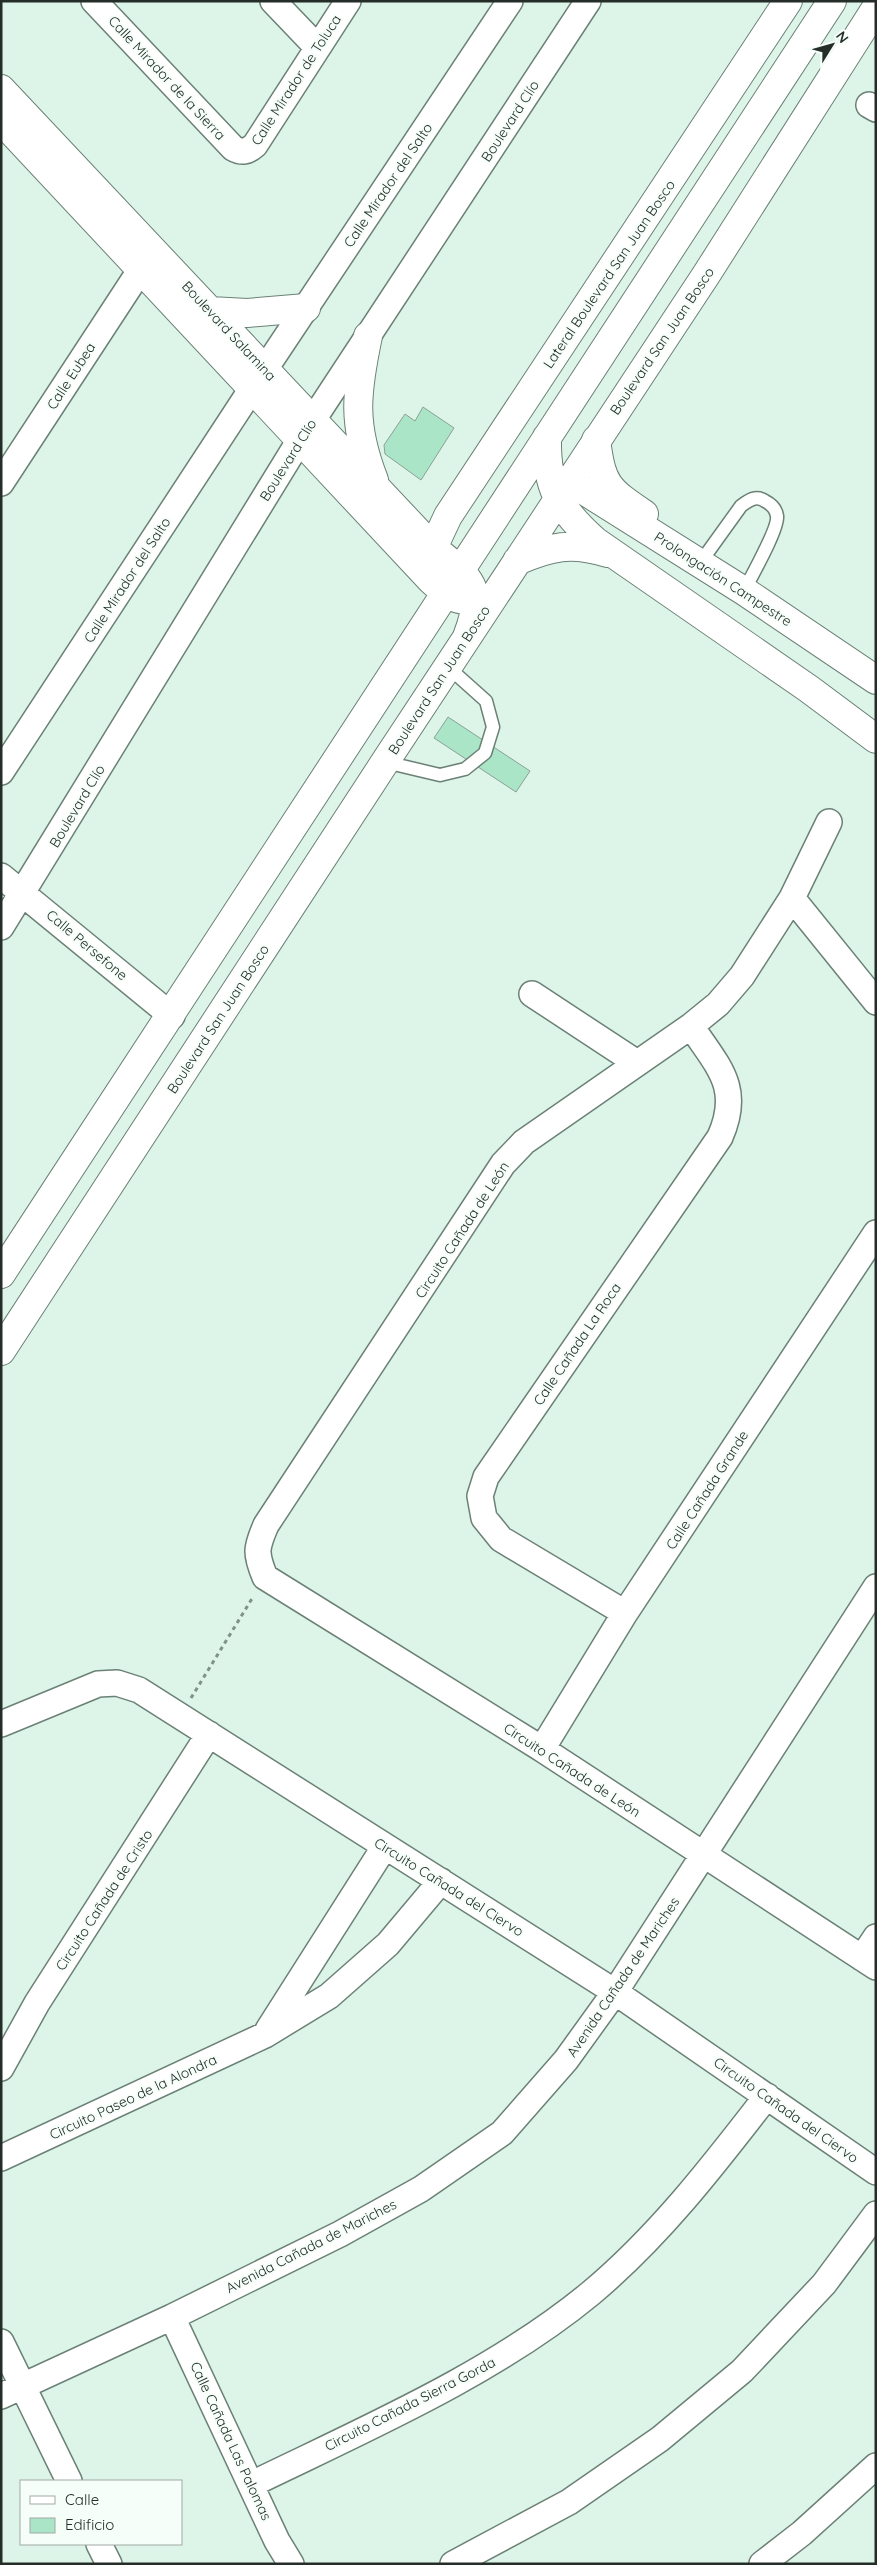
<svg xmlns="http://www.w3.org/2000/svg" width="877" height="2565" viewBox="0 0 877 2565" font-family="Quicksand,sans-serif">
<rect width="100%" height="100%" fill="#ddf5e8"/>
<!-- building -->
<path fill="#abe5c7" stroke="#8aa194" d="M423,407L454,428L421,480L385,454L384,445L405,414L415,421Z
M448,717L530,771L516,792L434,738Z"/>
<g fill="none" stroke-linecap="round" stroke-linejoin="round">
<!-- service casing -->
<g stroke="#6b8176" stroke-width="15">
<path id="service" d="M700,563L741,506C749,500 756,495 765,501C771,504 776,509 777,516C779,528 751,577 744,591
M385,762L440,775L465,769L485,753L493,727L486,701L448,667"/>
</g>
<!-- minor casing -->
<g stroke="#6b8176" stroke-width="28">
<path id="minor" d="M94,1L233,148C242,153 247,152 255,145L348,1
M273,1L317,47
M869,105L876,109
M1,483L141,269
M1,772L253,387L510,1
M829,822L792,898L742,976L718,1004L691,1026L524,1142L503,1164L266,1525C256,1548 255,1553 265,1577L542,1749L876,1967
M1,876L172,1016
M792,898L876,1002
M1,927L301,438L588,1
M532,994L637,1063
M625,1613L501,1539L484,1518L480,1496L486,1477L720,1137C742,1087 718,1067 691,1026
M1,1724L98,1684L117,1683L139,1690L615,1992L876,2172
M542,1749L625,1613L876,1233
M862,1958L876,1937
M268,2030L385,1846
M1,2068L37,2003L209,1734
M1,2158L265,2035L329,1996L388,1944L441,1881
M172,2317L277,2541L291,2564
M1,2342L69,2481
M1,2396L172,2317L340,2234L421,2189L502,2133L566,2060L615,1992L876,1587
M252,2484C365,2429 493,2374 591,2293C659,2236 713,2166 767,2096
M99,2544L109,2564
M453,2564L569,2502L660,2439L742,2371L824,2284L876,2214
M762,2564L802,2533L876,2466"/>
</g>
<!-- tertiary casing -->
<g stroke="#6b8176" stroke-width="30">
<path id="tertiary" d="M1,89L433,548C468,576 486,588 468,634
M1,120L431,580C442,590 453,601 469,600
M210,311L247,313L306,308
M368,336C356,393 352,424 374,480
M433,548L448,516L788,1"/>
</g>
<!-- secondary casing -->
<g stroke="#6b8176" stroke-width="30">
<path id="secondary" d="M596,440C602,485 607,489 644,514"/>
</g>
<!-- primary casing -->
<g stroke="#6b8176" stroke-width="30">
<path id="primary" d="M547,437C546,487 558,508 595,541L809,689L876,739
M551,478L569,481L744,591L876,680
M517,561C551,546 571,542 608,553
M1,1274C281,852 554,425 832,1
M1,1351L385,762L706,275L876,8"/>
</g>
<!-- path -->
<path stroke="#809188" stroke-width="3" stroke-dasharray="4 4" stroke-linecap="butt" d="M191,1698L253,1597"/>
<!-- service -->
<use href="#service" stroke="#fff" stroke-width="12"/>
<!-- minor -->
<use href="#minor" stroke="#fff" stroke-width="25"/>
<!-- tertiary -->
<use href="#tertiary" stroke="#fff" stroke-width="28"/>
<!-- secondary -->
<use href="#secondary" stroke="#fff" stroke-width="28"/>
<!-- primary -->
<use href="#primary" stroke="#fff" stroke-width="28"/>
</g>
<g text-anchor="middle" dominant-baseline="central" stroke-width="4" stroke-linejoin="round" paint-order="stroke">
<!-- street labels -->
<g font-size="14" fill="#242d28" stroke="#f5fef9">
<text transform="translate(167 78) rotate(47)">Calle Mirador de la Sierra</text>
<text transform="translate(296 80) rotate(-57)">Calle Mirador de Toluca</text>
<text transform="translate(510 121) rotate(-57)">Boulevard Clío</text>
<text transform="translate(388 185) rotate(-56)">Calle Mirador del Salto</text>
<text transform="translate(609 274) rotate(-56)">Lateral Boulevard San Juan Bosco</text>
<text transform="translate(229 331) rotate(47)">Boulevard Salamina</text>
<text transform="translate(662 341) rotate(-56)">Boulevard San Juan Bosco</text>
<text transform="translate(71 376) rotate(-57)">Calle Eubea</text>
<text transform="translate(288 460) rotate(-58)">Boulevard Clío</text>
<text transform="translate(723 579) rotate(33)">Prolongación Campestre</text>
<text transform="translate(127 580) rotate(-57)">Calle Mirador del Salto</text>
<text transform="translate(439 680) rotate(-57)">Boulevard San Juan Bosco</text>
<text transform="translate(77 806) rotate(-59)">Boulevard Clío</text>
<text transform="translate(87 945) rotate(40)">Calle Persefone</text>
<text transform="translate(218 1019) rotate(-57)">Boulevard San Juan Bosco</text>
<text transform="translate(462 1230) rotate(-57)">Circuito Cañada de León</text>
<text transform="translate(577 1344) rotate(-56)">Calle Cañada La Roca</text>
<text transform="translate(707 1490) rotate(-57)">Calle Cañada Grande</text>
<text transform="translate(572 1770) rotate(33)">Circuito Cañada de León</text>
<text transform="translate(449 1887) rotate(32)">Circuito Cañada del Ciervo</text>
<text transform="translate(104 1900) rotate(-57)">Circuito Cañada de Cristo</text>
<text transform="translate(623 1977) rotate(-56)">Avenida Cañada de Mariches</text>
<text transform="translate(133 2097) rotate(-25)">Circuito Paseo de la Alondra</text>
<text transform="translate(786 2110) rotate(35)">Circuito Cañada del Ciervo</text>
<text transform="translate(311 2246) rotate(-27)">Avenida Cañada de Mariches</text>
<text transform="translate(410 2404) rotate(-27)">Circuito Cañada Sierra Gorda</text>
<text transform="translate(231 2441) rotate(65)">Calle Cañada Las Palomas</text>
</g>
</g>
<!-- border -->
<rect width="877" height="2565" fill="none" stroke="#242d28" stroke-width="5"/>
<!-- legend -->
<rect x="20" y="2480" width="162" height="65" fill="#f5fef9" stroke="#a1aaa5"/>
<rect x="30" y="2496" width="25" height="8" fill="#ffffff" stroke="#a1aaa5"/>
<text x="65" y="2505" font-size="15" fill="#242d28">Calle</text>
<rect x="30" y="2518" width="25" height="15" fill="#abe5c7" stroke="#a1aaa5"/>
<text x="65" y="2530" font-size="15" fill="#242d28">Edificio</text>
<!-- north arrow -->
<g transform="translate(832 45) rotate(53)" stroke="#f5fef9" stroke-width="4" paint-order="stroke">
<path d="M0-4L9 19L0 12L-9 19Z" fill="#242d28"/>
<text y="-8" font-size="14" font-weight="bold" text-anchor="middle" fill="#242d28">N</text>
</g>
</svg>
